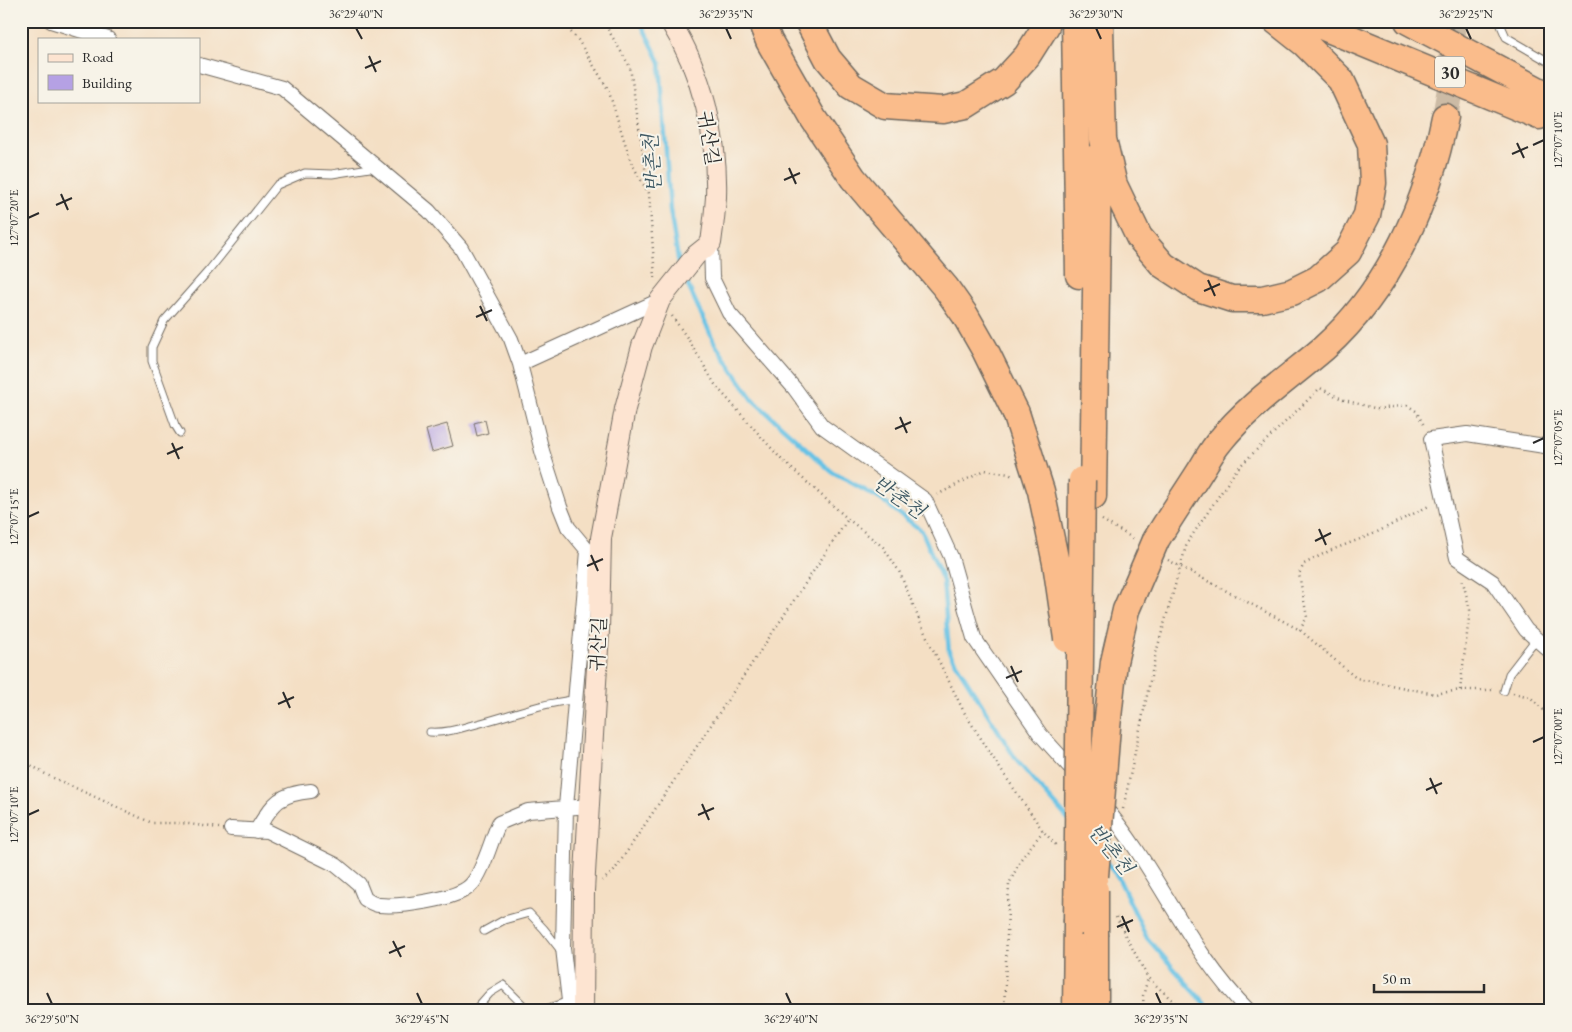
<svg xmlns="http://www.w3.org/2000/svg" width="1572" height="1032" viewBox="0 0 1572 1032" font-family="'EB Garamond','Noto Serif KR',serif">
<rect width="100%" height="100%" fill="#f7f3e8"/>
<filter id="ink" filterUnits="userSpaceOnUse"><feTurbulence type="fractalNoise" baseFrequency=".02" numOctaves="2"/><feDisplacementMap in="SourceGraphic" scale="10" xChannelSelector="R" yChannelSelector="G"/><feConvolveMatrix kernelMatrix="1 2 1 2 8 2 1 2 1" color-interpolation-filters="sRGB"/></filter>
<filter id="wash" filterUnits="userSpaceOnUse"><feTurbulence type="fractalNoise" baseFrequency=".0096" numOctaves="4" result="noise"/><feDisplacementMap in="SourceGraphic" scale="20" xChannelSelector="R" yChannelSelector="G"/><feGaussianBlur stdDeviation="1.12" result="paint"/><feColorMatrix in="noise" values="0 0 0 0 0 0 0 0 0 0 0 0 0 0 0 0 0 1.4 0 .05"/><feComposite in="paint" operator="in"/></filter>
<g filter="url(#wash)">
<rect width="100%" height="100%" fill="#f4dfc4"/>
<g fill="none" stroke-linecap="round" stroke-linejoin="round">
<!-- stream -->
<path stroke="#67c2e5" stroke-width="4.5" d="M640,21L660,62L670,210L679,265
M685,279L715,344L753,400L831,471L880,499L922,531L943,581L949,652L1017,761L1068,819
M1106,862L1118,877L1147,938L1211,1011"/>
</g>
<g id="blocks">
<!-- building -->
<path fill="#b5a1e4" d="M485,420L488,433L477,436L474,423Z
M447,424L453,446L432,452L426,430Z"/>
</g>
</g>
<g filter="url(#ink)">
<use href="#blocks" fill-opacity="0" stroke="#716a61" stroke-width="1"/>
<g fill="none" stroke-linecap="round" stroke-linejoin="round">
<!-- highway-tunnel -->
<path stroke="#ccbba5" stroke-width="26" stroke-dasharray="26 13" stroke-linecap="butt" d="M1445,117L1451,83L1453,21"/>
<!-- lane casing -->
<g stroke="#716a61" stroke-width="9">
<path id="lane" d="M1499,21L1506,37L1551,63
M180,433L175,425L152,361V347L164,321L210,269L277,185L305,173L332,174L376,167
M1504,691L1509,674L1536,639
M430,732C444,733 456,730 469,726C504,718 538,703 575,700
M484,931L504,920L529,913L544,929L562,952
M474,1011L490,993L503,985L529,1011
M540,1011L569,1001"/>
</g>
<!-- street casing -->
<g stroke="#716a61" stroke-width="16">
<path id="street" d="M51,21L108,39
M199,65L282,88L429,211L461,248L511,339L520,364L542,451L560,507L568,527L588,551L601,555
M711,243L712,278L729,313L795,389L822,426L925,500L951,557L974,638L1040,734L1078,776
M520,364L660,300
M1551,447L1467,434L1431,439L1457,558L1493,582L1526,630L1551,652
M1102,804C1157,867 1188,951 1249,1011
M231,829L267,831L336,865L359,884L365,899C369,901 374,905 379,905C399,907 457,900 471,885C483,873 491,840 499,823L528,811L589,806
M256,831C273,804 277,794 311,791
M574,1011L569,1001L563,948L566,807L588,551"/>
</g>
<!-- secondary casing -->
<g stroke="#716a61" stroke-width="22">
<path id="secondary" d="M583,1011L584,891L599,631L601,538L625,409L642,346L660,300L696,255L711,243C713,228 715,212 716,197C718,137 702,72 670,21"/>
</g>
<!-- highway casing -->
<g stroke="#716a61" stroke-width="29">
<path id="highway" d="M761,21L769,41L813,118L853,178L946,288L965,315L985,350L1016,413
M808,21L828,59L851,86L885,106L943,110L966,105L1004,81L1027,56L1046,26L1047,21
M1075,21L1079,275
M1309,21L1539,116
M1408,21L1551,97
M1100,28L1103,139L1114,185L1139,237L1163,265L1198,288L1232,299H1262L1292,292L1318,279L1348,252L1367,215L1373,183L1371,144L1341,80L1305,44L1276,21
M1093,496L1098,157
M1156,540C1170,517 1185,495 1199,473C1206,462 1212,450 1220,441C1249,405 1289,378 1324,348C1390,289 1428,202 1445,117
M1095,936V1011
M1076,1011L1077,922"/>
</g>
<!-- path -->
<path stroke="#716a61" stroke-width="2.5" stroke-dasharray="1 4" stroke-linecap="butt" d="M561,21L578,40L608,89L631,162L647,191
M603,21L630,67L649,194L655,278
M672,316L690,342L716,386L781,459L848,519L883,547L899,571L923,629L964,712L1001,770L1043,831L1057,846
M937,495L985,470L1009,474L1014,477
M1102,520L1136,540
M1168,560L1300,630L1356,678L1435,694L1460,690H1493
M1300,630L1307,617L1299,574L1304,564L1329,551L1373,534L1431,505
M1460,690L1470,610L1462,578
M1513,693L1530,697L1551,717
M21,755L29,764L47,775L152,823H181L219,828
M1123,809L1156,653L1187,543L1237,469L1320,388L1344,400L1378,409L1407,405L1416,411L1425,427
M602,881L614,871L848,519
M1116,917L1148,978L1184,1011
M1004,1011L1009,884L1021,859L1043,831
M1144,1011L1143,996L1148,978"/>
<!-- lane -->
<use href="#lane" stroke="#fff" stroke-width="7"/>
<!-- street -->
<use href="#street" stroke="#fff" stroke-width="14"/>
<!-- secondary -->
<use href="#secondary" stroke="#fde4d1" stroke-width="20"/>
<!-- highway -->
<use href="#highway" stroke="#fabc8b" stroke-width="26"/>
<!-- highway-bridge casing -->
<g stroke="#716a61" stroke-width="29" stroke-linecap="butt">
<path id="highway-bridge" d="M1016,413L1041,491L1056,563L1067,639
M1095,876L1107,727L1114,662L1126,610L1156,540
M1095,890V936
M1077,922L1082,480"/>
</g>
<!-- highway-bridge -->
<use href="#highway-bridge" stroke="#fabc8b" stroke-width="26"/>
</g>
</g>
<!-- ticks -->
<path fill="none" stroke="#2b2b2b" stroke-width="2" d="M356,28L362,39M726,28L731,39M1096,28L1101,39M1466,28L1471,39M369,56L376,72M365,68L381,61M1517,143L1524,158M1533,145L1544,140M1512,154L1528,147M789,168L796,184M784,180L800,173M61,194L68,210M56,205L72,198M28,218L39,213M1208,280L1215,296M1204,291L1220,284M480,306L487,321M476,317L492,310M900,417L907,433M895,429L911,422M172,443L179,459M1533,443L1544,438M167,454L183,447M28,517L39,512M1319,529L1326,545M1315,541L1331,533M591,555L598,571M587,566L603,559M1011,666L1018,682M1006,678L1022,671M283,692L290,708M278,704L294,697M1533,742L1544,737M1430,778L1437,794M1426,790L1442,783M702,804L709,820M28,815L39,810M698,815L714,808M1122,916L1129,932M1117,927L1133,920M393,941L401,957M389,953L405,946M47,993L52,1004M417,993L422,1004M786,993L791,1004M1156,993L1161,1004"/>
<g text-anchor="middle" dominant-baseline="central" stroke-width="4" stroke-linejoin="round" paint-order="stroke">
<!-- shield labels -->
<rect fill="#f7f3e8" stroke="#686764" stroke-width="1" x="1435" y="56.5" width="30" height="31" rx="4"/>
<g font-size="18" font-weight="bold" fill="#2b2b2b">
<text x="1450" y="72">30</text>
</g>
<!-- street labels -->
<g font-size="19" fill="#2b2b2b" stroke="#f7f3e8">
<text transform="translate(709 138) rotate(81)">귀산길</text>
<text transform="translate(598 644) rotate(-87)">귀산길</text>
</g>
<!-- water labels -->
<g font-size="20" font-style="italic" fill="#3d5863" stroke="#f7f3e8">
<text transform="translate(652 163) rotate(-94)">반촌천</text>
<text transform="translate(899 497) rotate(35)">반촌천</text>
<text transform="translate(1111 849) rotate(51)">반촌천</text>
</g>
</g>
<!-- margin -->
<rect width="1572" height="1032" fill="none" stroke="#f7f3e8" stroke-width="55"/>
<!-- legend -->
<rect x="38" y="38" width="162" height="65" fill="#f7f3e8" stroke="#a5a39c"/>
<rect x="48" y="54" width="25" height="8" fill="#fde4d1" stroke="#a5a39c"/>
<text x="82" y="62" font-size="15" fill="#2b2b2b">Road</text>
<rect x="48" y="75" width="25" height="15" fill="#b5a1e4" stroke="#a5a39c"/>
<text x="82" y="88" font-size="15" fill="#2b2b2b">Building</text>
<!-- scale -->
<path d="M1374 984v8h110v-8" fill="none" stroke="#2b2b2b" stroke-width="2.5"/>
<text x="1382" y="984" font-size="15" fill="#2b2b2b" stroke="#f7f3e8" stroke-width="4" paint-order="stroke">50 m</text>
<rect x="28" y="28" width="1516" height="976" fill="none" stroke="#2b2b2b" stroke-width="2"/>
<g font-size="12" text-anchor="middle" fill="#2b2b2b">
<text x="356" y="18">36°29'40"N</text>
<text x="726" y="18">36°29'35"N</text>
<text x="1096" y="18">36°29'30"N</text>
<text x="1466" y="18">36°29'25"N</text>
<text transform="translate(1558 140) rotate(-90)" y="4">127°07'10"E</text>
<text transform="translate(14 218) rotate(-90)" y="4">127°07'20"E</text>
<text transform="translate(1558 438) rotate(-90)" y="4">127°07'05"E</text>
<text transform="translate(14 517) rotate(-90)" y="4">127°07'15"E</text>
<text transform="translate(1558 737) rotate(-90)" y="4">127°07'00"E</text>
<text transform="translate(14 815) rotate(-90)" y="4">127°07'10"E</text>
<text x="52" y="1023">36°29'50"N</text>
<text x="422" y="1023">36°29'45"N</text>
<text x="791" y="1023">36°29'40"N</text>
<text x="1161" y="1023">36°29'35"N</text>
</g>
</svg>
